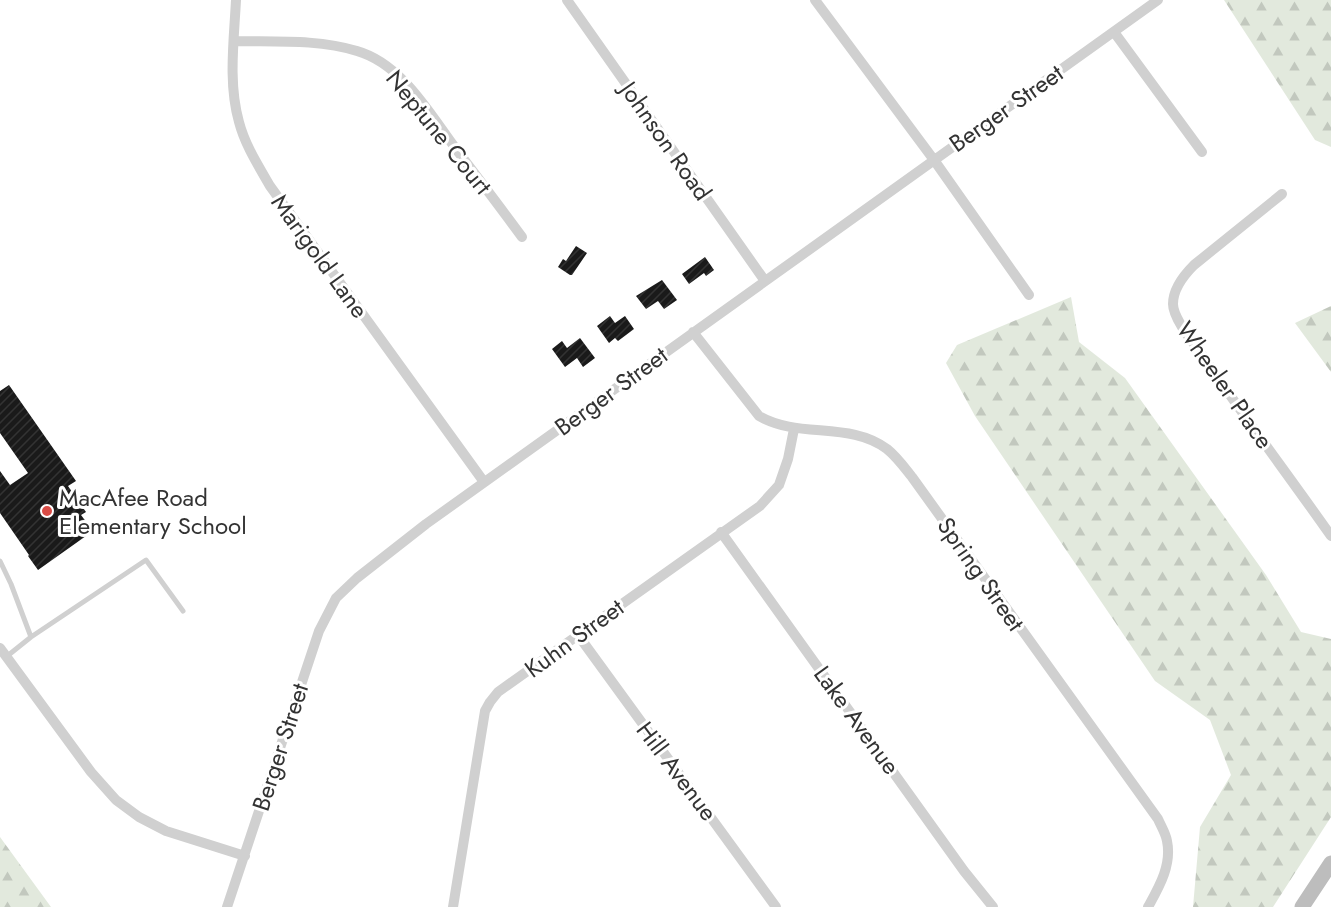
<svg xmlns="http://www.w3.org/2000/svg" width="1331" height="907" viewBox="0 0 1331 907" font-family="Jost,sans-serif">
<defs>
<pattern id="forest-firs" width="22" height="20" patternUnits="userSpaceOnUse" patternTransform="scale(1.5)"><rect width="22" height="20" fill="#e2e9dd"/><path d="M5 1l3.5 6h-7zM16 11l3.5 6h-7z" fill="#c2c8be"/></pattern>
<pattern id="building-hatch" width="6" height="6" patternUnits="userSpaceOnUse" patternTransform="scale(1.5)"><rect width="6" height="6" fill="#1a1a1a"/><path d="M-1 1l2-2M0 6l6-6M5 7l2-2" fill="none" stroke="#333"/></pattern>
</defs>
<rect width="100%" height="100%" fill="#fff"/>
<!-- forest -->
<path fill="url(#forest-firs)" d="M1224,0H1331V147L1315,140Z
M1071,297L1079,342L1125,378L1266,575L1301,632L1331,639V817L1273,907H1193L1200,827L1231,775L1210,720L1155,681L975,416L946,363L957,345Z
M1331,306V372L1295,323Z
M0,837L51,907H0Z"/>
<!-- building -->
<path fill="url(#building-hatch)" d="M576,246L587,253L572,275H570L558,267L563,259L566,261Z
M705,257L714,270L706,276L704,273L689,284L682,274Z
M662,280L677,300L664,309L658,301L646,309L636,296Z
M610,316L615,323L625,316L634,329L618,341L615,338L609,343L597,326Z
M580,338L595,358L583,367L577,358L565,367L552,349L562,341L567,348Z
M9,385L76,481L68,486L86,512L81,515L93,531L38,570L28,556L29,555L0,513V471L10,485L28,473L0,433V391Z"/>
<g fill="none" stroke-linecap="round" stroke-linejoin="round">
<!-- service -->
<path stroke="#d0d0d0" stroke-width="5" d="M0,561L11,584L31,637
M6,657L31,637L146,560L183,611"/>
<!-- minor -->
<path stroke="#d0d0d0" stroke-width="10" d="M236,0C234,40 228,83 239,122C245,145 258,165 270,186L484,482
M567,0L765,281
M815,0L934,160L1029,295
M1114,32L1202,152
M234,41C274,42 318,39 357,51C402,64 429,113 456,149C478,178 500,207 522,237
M1282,194L1194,265C1184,275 1173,289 1173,304C1173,319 1194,344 1203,356C1244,417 1289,476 1331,536
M693,332L759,416C799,439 850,421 887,449C897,457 904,467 912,477L1158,819C1161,826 1166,834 1167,841C1172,865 1159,887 1148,907
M721,532L964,871L993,907
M578,635L776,907
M0,648L91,772L116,800L139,817L166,831L245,856
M227,907L319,631L336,598L357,578L426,524L1158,0
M453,907L485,711L490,702L498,692L760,506L779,485L788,459L794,429"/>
<!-- secondary -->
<path stroke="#bdbdbd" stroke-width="15" d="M1302,907L1331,863"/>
</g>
<!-- markers -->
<circle fill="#d94c46" stroke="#fff" stroke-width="2" cx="47" cy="511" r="6"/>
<g text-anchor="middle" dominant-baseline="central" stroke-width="6" stroke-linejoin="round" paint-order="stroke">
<!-- street labels -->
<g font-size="24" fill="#333" stroke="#fff">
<text transform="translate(1006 108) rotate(-35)">Berger Street</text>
<text transform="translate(439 132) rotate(51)">Neptune Court</text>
<text transform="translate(666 141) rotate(55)">Johnson Road</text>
<text transform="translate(320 256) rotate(54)">Marigold Lane</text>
<text transform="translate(1225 385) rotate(55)">Wheeler Place</text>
<text transform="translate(611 391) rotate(-36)">Berger Street</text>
<text transform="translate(981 574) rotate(55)">Spring Street</text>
<text transform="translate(574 638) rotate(-36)">Kuhn Street</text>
<text transform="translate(857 720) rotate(54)">Lake Avenue</text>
<text transform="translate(280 747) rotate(-72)">Berger Street</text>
<text transform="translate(677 771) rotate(53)">Hill Avenue</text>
</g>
<!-- poi labels -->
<g font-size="24" fill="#333" stroke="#fff" text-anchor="start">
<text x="59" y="497">MacAfee Road<tspan x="59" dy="28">Elementary School</tspan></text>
</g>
</g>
</svg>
